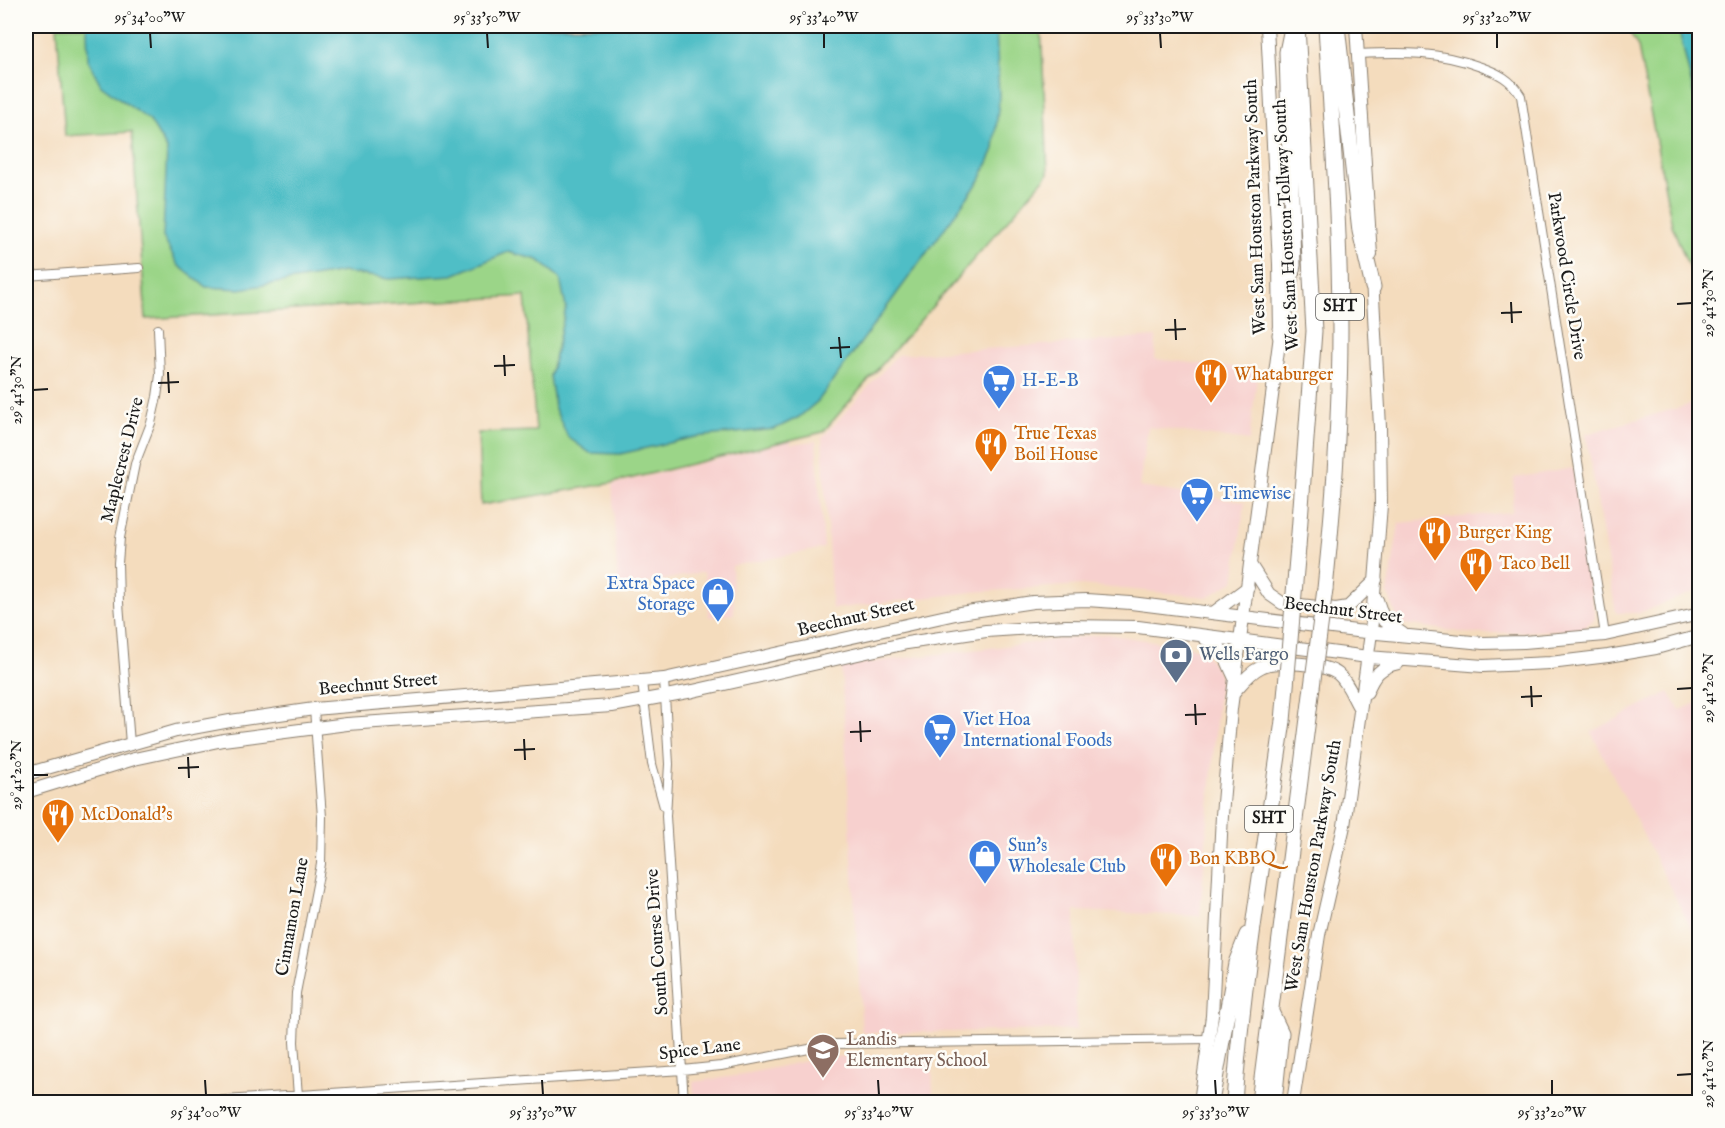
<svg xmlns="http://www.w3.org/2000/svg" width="1725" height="1128" viewBox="0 0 1725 1128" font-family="'IM FELL English',serif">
<rect width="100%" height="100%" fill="#fdfcf7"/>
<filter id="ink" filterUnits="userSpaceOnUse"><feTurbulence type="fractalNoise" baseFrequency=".0167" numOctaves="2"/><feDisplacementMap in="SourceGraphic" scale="12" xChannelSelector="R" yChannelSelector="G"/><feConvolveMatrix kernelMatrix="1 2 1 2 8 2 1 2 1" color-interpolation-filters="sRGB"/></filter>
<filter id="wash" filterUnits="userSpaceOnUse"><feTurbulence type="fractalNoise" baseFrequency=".008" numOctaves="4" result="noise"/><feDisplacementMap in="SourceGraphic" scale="24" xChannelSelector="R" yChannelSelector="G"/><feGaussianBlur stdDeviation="1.35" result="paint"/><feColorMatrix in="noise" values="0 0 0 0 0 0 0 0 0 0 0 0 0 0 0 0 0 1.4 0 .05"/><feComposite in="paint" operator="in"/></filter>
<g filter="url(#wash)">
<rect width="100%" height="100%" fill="#f4dcbd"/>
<!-- built -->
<path fill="#f7d0ce" d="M1156,337L1155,359L1258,370L1249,441L1148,427L1139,487L1245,502L1234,581L1208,597L1082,585L973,592L832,609L822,438L897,355Z
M1699,402V590L1639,613H1616L1586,434Z
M791,441V444L816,441L824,548L732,566L734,614L709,617L704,572L618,589L612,485Z
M1573,468L1595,619L1581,629L1473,634L1399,623L1388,593L1399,523L1512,512L1514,478Z
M1106,634L1203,649L1220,675L1200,916L1075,911L1076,1030L862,1033L841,666Z
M1669,692L1680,710L1699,702V944L1591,732Z
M932,1055L933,1102H694L693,1082L735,1076L825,1057Z"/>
<!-- green -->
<path fill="#9bd588" stroke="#5c7852" stroke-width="1.5" d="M57,26H1041L1048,174L823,432L612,483L481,505L478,433L536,431L525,296L146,319L132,132L65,136Z
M1626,26H1699V293L1672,225L1638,47Z"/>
<!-- water -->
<path fill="#50bec6" stroke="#366d71" stroke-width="1.5" d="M87,26H996L999,98L994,149L980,180L818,401L799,417L775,429L695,437L620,454L590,453L568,437L555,409L550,376L566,308L560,278L538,260L508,252L453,275L389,279L343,272L240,289L206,287L178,265L163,237L167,149L150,121L101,85L88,60Z
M1678,26H1699V116Z"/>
</g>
<g filter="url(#ink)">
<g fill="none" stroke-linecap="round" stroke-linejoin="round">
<!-- minor casing -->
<g stroke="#887c6c" stroke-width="10">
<path id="minor" d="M1358,54C1403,52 1438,51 1481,67C1498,73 1511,79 1521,96L1605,635
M26,276L139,268
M664,679L669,764L666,816L684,1102
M642,682L652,764L664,807
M130,744L119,603L118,563L120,538L135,464L151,423L157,397L160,375L158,329
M298,1096L294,1042L296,993L321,864L322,817L314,709
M194,1102L682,1070L721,1066L835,1044L1209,1039"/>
</g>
<!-- secondary casing -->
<g stroke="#887c6c" stroke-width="14">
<path id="secondary" d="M1356,26L1371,255
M1251,566L1269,594L1282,603L1336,609L1348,607L1376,580
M1377,600L1384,621L1403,634
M1213,613L1248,587
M1204,638C1226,648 1224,656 1234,676
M1234,692C1242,683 1250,672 1261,667C1275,659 1325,664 1338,674C1348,682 1353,698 1360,709
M1367,692C1373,676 1381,666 1398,663
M26,774L176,731L230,721L314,709L664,679L960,613L1033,602L1086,600L1131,603L1356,631L1483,643L1524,642L1605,635L1700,614
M26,792L134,759L223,740L347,724L612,706L693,691L907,643L986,631L1066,626L1138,627L1368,657L1483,666L1550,663L1608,656L1656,648L1700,636
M1200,1102L1212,1016L1222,815L1231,709L1280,335L1279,264L1267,26
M1293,1102L1319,935L1344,826L1371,633L1381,505L1380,427L1372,278"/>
</g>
<!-- motorway casing -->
<g stroke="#887c6c" stroke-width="17">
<path id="motorway" d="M1297,26L1314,331L1298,547
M1337,26L1360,231L1373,287
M1280,335L1293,265L1287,52L1292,28
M1325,589C1334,503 1340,417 1340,330C1340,228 1332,127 1326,26
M1271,1012L1281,1033L1274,1102
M1211,1102L1236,963L1247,935
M1234,1102C1243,975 1265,848 1283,721
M1259,1102L1312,687"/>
</g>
<!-- minor -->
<use href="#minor" stroke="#fff" stroke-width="8"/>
<!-- secondary -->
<use href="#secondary" stroke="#fff" stroke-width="12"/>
<!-- motorway -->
<use href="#motorway" stroke="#fff" stroke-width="15"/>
<!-- motorway-bridge casing -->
<g stroke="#887c6c" stroke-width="17" stroke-linecap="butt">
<path id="motorway-bridge" d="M1312,687L1325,589
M1283,721L1298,547"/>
</g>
<!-- motorway-bridge -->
<use href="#motorway-bridge" stroke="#fff" stroke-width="15"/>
</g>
</g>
<!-- ticks -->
<path fill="none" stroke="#1c1c1c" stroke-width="2" d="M150,33L151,48M487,33L488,48M824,33V48M1160,33L1161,48M1497,33V48M1511,302L1512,323M1677,304L1692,303M1501,313L1522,312M1175,319L1176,340M1165,330L1186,329M839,337L841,358M830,348L850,347M504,355L505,376M494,366L515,365M168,372L169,393M158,383L179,382M33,390L48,389M1531,686L1532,707M1677,689L1692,688M1521,697L1542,696M1195,704L1196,725M1185,715L1206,714M860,721L861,742M850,732L871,731M524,739L525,760M514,750L535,749M188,757L189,778M178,768L199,767M33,775H48M1677,1075L1692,1074M205,1080L206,1095M542,1080L543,1095M878,1080L879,1095M1215,1080L1216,1095M1552,1080V1095"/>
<!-- icons -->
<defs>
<g id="restaurant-pin" transform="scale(1.725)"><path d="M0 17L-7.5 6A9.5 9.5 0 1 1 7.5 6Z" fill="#e8710a" stroke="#fdfcf7"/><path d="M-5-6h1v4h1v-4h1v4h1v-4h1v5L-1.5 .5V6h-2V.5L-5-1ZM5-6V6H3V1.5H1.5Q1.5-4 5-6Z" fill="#fff"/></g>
<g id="supermarket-pin" transform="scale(1.725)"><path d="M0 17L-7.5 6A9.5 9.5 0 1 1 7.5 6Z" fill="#3f7fe0" stroke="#fdfcf7"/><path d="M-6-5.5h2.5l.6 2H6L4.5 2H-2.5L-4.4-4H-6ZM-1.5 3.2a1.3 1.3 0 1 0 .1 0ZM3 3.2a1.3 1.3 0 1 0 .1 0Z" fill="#fff"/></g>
<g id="shop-pin" transform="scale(1.725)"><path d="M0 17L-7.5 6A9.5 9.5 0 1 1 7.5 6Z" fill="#3f7fe0" stroke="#fdfcf7"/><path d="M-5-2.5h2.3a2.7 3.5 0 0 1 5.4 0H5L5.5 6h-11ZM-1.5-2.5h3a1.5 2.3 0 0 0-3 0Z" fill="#fff"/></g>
<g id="bank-pin" transform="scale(1.725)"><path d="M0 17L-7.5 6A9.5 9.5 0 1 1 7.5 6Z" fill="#5c6f8a" stroke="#fdfcf7"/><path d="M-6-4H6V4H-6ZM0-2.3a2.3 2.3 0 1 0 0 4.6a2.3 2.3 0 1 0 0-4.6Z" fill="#fff"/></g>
<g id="school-pin" transform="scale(1.725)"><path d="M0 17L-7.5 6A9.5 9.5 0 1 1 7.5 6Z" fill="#8d6e63" stroke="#fdfcf7"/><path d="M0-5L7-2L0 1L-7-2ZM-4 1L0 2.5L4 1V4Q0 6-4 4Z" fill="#fff"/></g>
</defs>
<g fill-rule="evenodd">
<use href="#restaurant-pin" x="1211" y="375"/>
<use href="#supermarket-pin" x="999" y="381"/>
<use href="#restaurant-pin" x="991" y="444"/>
<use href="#supermarket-pin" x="1197" y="494"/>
<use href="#restaurant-pin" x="1435" y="533"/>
<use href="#restaurant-pin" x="1476" y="564"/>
<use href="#shop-pin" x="718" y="594"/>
<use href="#bank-pin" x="1176" y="655"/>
<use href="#supermarket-pin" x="940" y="730"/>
<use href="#restaurant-pin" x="58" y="815"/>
<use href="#shop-pin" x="985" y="856"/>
<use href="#restaurant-pin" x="1166" y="859"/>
<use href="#school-pin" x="823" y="1050"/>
</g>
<g text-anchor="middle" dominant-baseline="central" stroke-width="5" stroke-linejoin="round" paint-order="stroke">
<!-- shield labels -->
<g fill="#fdfcf7" stroke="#605f5e" stroke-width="1.5">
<rect x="1316" y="294" width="48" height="26" rx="4.5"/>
<rect x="1245" y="806" width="48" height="26" rx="4.5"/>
</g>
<g font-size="16" font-weight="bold" fill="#1c1c1c">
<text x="1340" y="307">SHT</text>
<text x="1269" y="819">SHT</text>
</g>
<!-- street labels -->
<g font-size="18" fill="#1c1c1c" stroke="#fdfcf7">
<text transform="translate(1256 207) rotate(-92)">West Sam Houston Parkway South</text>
<text transform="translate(1287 225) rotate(-93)">West Sam Houston Tollway South</text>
<text transform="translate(1566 276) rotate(81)">Parkwood Circle Drive</text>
<text transform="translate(123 460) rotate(-76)">Maplecrest Drive</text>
<text transform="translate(1343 611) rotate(7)">Beechnut Street</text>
<text transform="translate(856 618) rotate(-13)">Beechnut Street</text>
<text transform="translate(378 685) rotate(-5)">Beechnut Street</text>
<text transform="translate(1314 866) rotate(-80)">West Sam Houston Parkway South</text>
<text transform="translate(293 917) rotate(-80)">Cinnamon Lane</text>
<text transform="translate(658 942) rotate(-94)">South Course Drive</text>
<text transform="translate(700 1050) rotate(-7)">Spice Lane</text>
</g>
<!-- food labels -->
<g font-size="18" fill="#c56008" stroke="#fdfcf7" text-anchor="start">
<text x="1234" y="375">Whataburger</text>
<text x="1014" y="434">True Texas<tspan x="1014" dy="21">Boil House</tspan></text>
<text x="1458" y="533">Burger King</text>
<text x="1499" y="564">Taco Bell</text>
<text x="81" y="815">McDonald's</text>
<text x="1189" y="859">Bon KBBQ</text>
</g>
<!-- shop labels -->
<g font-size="18" fill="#366cbe" stroke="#fdfcf7" text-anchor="start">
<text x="1022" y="381">H-E-B</text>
<text x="1220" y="494">Timewise</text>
<text x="695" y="584" text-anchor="end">Extra Space<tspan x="695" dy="21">Storage</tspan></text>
<text x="963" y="720">Viet Hoa<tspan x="963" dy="21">International Foods</tspan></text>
<text x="1008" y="846">Sun's<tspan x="1008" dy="21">Wholesale Club</tspan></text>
</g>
<!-- service labels -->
<g font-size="18" fill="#4e5e75" stroke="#fdfcf7" text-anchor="start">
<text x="1199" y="655">Wells Fargo</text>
</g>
<!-- education labels -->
<g font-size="18" fill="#785e54" stroke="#fdfcf7" text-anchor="start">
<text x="846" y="1040">Landis<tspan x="846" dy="21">Elementary School</tspan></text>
</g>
</g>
<!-- margin -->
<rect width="1725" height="1128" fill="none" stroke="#fdfcf7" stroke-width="66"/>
<rect x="33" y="33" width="1659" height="1062" fill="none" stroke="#1c1c1c" stroke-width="2"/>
<g font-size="15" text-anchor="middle" fill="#1c1c1c">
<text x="150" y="22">95°34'00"W</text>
<text x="487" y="22">95°33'50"W</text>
<text x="824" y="22">95°33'40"W</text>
<text x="1160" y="22">95°33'30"W</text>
<text x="1497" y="22">95°33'20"W</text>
<text transform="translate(1708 303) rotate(-90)" y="5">29°41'30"N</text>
<text transform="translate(16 390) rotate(-90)" y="5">29°41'30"N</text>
<text transform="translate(1708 688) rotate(-90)" y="5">29°41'20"N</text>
<text transform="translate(16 775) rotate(-90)" y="5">29°41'20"N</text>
<text transform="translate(1708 1074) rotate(-90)" y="5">29°41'10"N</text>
<text x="206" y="1117">95°34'00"W</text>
<text x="543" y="1117">95°33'50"W</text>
<text x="879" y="1117">95°33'40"W</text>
<text x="1216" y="1117">95°33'30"W</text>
<text x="1552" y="1117">95°33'20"W</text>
</g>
</svg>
